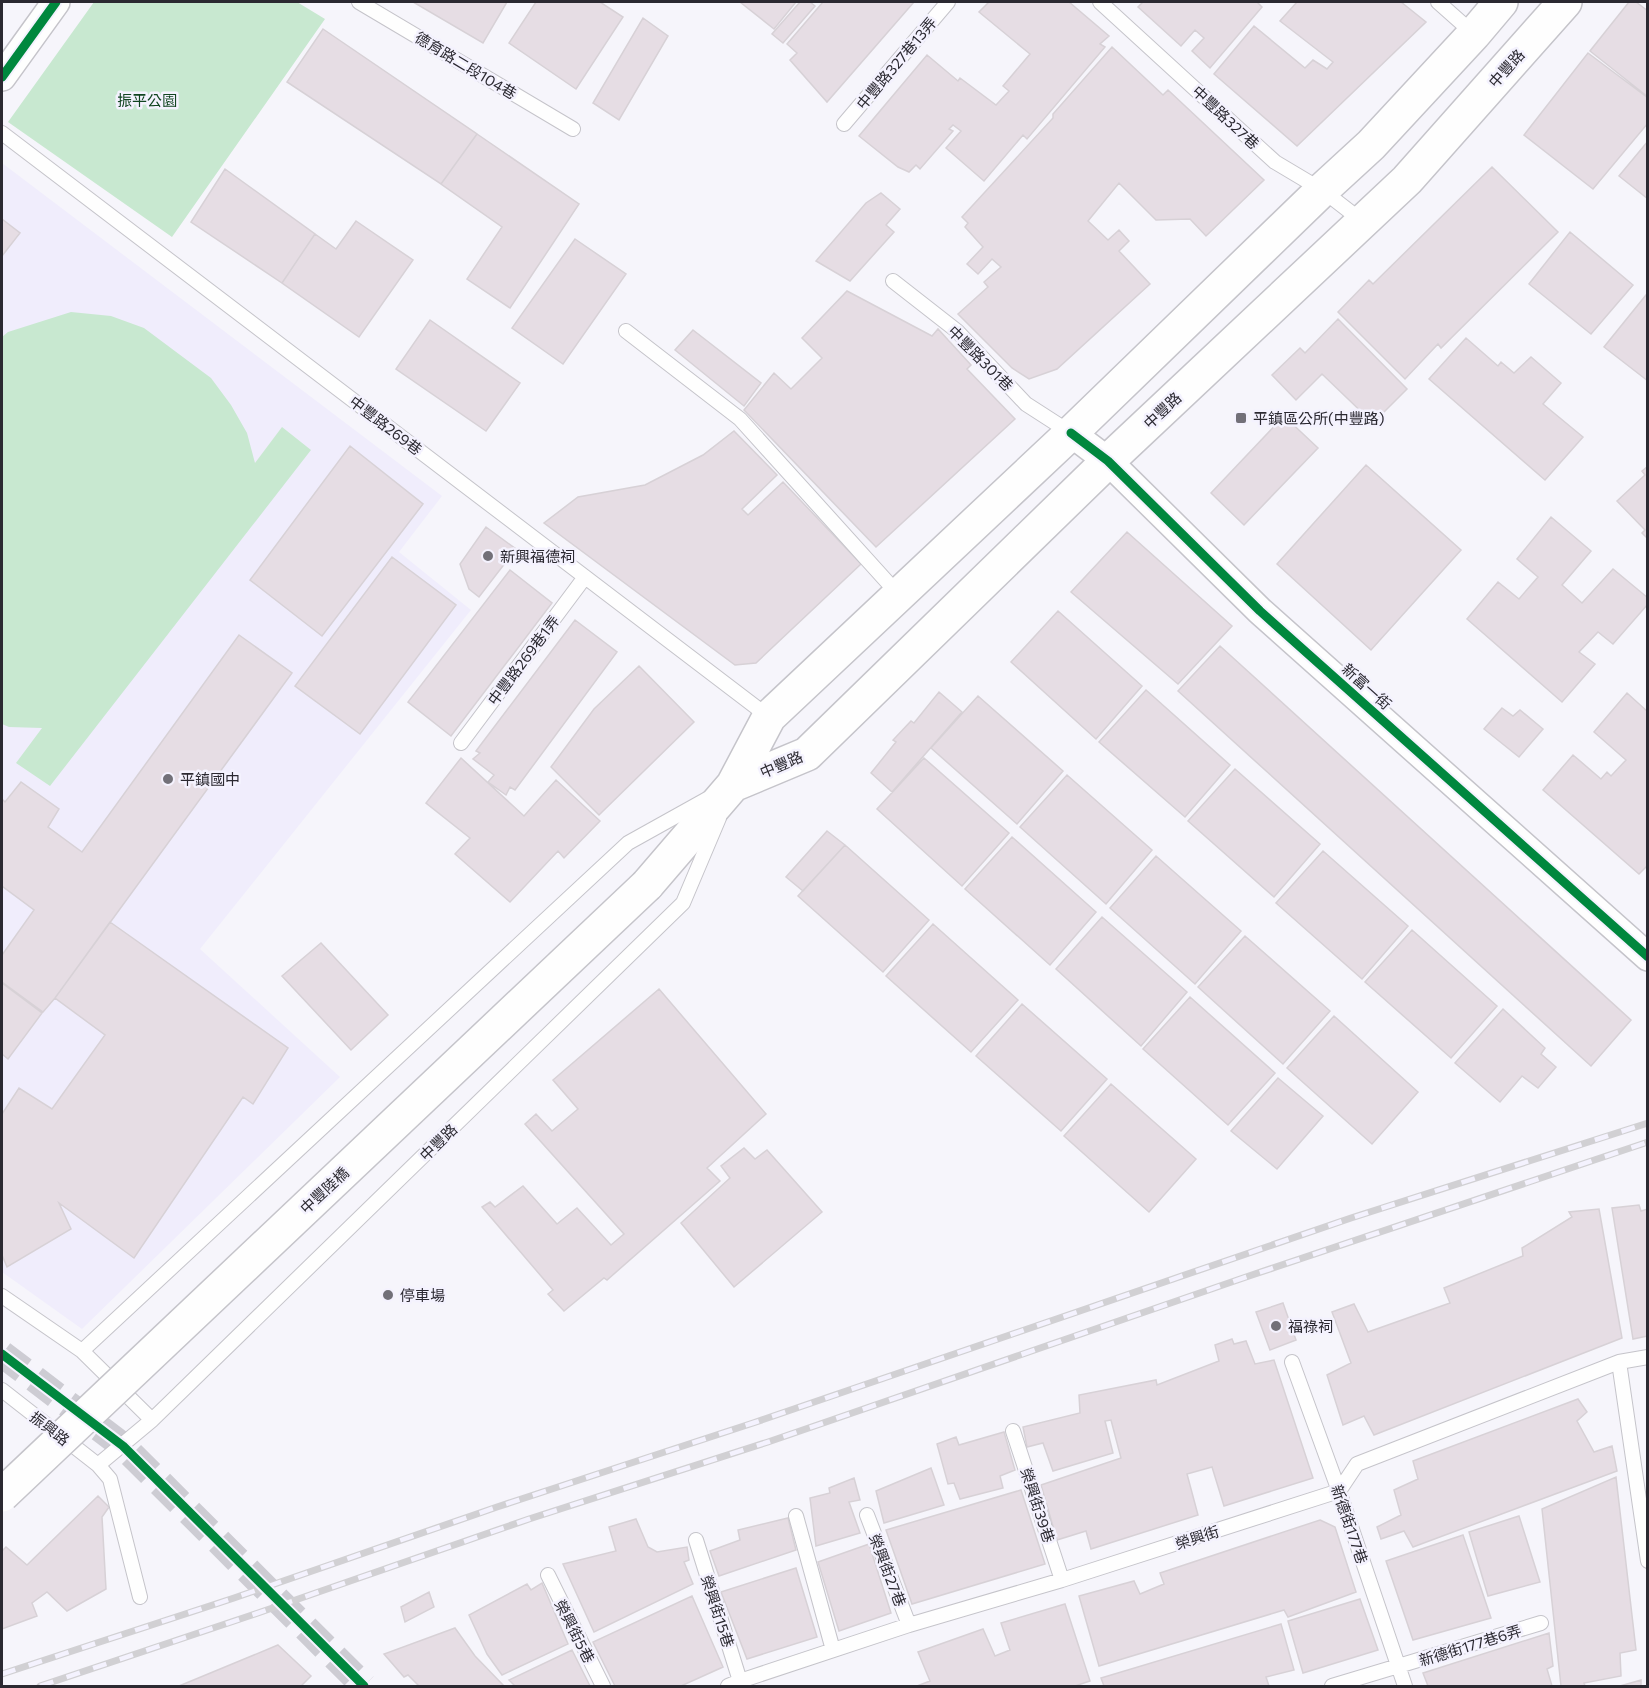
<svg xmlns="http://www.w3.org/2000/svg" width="1649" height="1688" viewBox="0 0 1649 1688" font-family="Commissioner,'Noto Sans TC',sans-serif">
<rect width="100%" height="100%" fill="#f6f5fb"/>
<!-- built -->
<path fill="#f0edfc" d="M2,163L442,496L399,552L471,610L200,949L340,1077L82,1329L2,1272Z"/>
<!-- green -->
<path fill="#c8e8d0" d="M94,2H297L325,19L172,237L8,122Z
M71,312L111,316L144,328L211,378L231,405L247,433L255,463L282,427L311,450L50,786L16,763L42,728L9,727L2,724V337L8,332Z"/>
<!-- building -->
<path fill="#e6dde4" stroke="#d7d1d6" stroke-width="1.5" d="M413,2H507L483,43Z
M536,2H600L623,17L576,89L509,43Z
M740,2H796L774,29Z
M800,2H810L815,6L783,43L772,34Z
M823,2H914L827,102L790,60L797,53L787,44Z
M989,2H1069L1109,36L1100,44L1105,47L1027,139L1023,135L984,181L946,148L961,131L953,125L949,129L953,131L920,169L916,165L909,172L898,167L859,136L927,55L958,81L960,78L996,105L1009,91L1003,86L1030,54L979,12Z
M1143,2H1257L1262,7L1210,68L1192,51L1204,38L1195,30L1181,46L1138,7Z
M1297,2H1401L1426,22L1297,146L1214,74L1254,26L1305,68L1313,60L1327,69L1333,62L1280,21Z
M1629,2H1636L1648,11V97L1590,51Z
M643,18L668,36L619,120L593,103Z
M323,29L477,134L441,184L287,82Z
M1112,47L1163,95L1168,90L1264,180L1206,236L1190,219L1156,220L1119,183L1088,221L1108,240L1119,230L1129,241L1119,251L1150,284L1057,369L1029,379L1012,368L958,314L988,287L984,282L1001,267L992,259L978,274L967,264L983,247L965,227L968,223L962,217L1053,118V114Z
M1588,53L1648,98V123L1593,189L1524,135Z
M477,134L579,204L510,308L467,279L502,227L441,184Z
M1648,141V199L1619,176Z
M1492,167L1558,232L1441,348L1438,344L1405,379L1338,312L1369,280L1373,284Z
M225,169L315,234L282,283L191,222Z
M881,193L900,209L886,225L894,232L850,281L816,261L866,203Z
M2,219L20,233L2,256Z
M356,221L413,260L359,337L282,283L315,234L336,249Z
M1570,232L1633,285L1591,334L1529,284Z
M575,239L626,274L563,364L512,328Z
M847,291L932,336L938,329L971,365L967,369L1015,419L876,547L744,410L774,373L791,389L822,358L802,338Z
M1646,295L1648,296V381L1604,347Z
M1338,319L1407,389L1373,423L1322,374L1296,400L1272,375L1300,348L1305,353Z
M430,320L520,383L486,431L396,369Z
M693,330L761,383L744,406L675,350Z
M1466,338L1498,366L1501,362L1514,373L1531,357L1561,383L1543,404L1583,437L1545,480L1429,379Z
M1284,416L1318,448L1244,525L1211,493Z
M734,431L777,475L742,509L748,515L783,482L861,564L756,663L735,665L544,523L578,497L645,485L703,455Z
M350,446L423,504L322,636L250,580Z
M1366,465L1461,550L1371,650L1277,564Z
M1648,466V539L1642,533L1645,530L1617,501L1645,475L1642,471Z
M1551,517L1591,551L1562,585L1582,603L1613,569L1648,598V604L1613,644L1598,632L1579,652L1595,664L1562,702L1467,619L1498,582L1519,599L1538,577L1517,559Z
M486,527L516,549L479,597L469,589L460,564Z
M1127,532L1232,626L1178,684L1071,592Z
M392,557L456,605L360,734L295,686Z
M510,570L552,603L451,736L408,702Z
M1058,611L1142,686L1096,739L1011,662Z
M575,620L617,652L515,790L510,787L506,795L488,782L494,775L473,759L480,753L476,751Z
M239,635L292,673L55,998L43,1012L2,982V955L34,910L2,886V799L5,802L21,782L59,809L48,827L82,852Z
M1220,646L1631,1020L1591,1066L1178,691Z
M639,666L694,722L599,815L551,767L594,709Z
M1146,690L1230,765L1185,817L1099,742Z
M939,692L962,712L892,792L871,773L896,742L893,740L911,721L914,723Z
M1627,693L1648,712V865L1639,874L1543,790L1573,755L1601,779L1607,772L1611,776L1626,760L1594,732Z
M978,696L1063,771L1017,824L931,748Z
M1502,708L1513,716L1520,710L1543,729L1519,757L1484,729Z
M461,758L524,816L556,780L600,821L564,858L558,851L510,902L455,854L470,838L426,803Z
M924,758L1009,833L962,886L877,809Z
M1235,769L1320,844L1274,897L1188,821Z
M1067,775L1152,850L1106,904L1020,827Z
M827,831L845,845L803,891L786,877Z
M1012,837L1096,912L1050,965L965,889Z
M845,845L929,920L883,972L798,896Z
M1323,851L1408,926L1362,979L1276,903Z
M1156,856L1241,931L1195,984L1110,908Z
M1102,917L1187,992L1141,1046L1056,969Z
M110,922L288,1048L253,1104L243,1097L134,1258L59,1203L71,1229L7,1267L2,1255V1114L19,1088L52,1109L105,1035L55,998Z
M933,924L1018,1000L971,1052L886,976Z
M1412,930L1497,1006L1451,1058L1365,982Z
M1245,936L1330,1011L1283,1064L1198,987Z
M321,943L388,1015L351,1050L282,976Z
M2,983L42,1013L8,1059L2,1054Z
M659,989L766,1114L707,1168L720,1181L607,1280L604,1278L564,1311L548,1294L553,1290L482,1207L490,1202L495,1207L523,1186L557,1224L577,1208L611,1245L624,1234L525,1124L536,1114L552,1131L578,1109L553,1080Z
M1190,997L1275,1073L1228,1125L1143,1049Z
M1022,1004L1107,1079L1061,1131L976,1056Z
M1503,1009L1545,1048L1541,1054L1556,1067L1538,1088L1522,1076L1500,1102L1455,1063Z
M1334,1016L1418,1092L1372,1144L1287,1068Z
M1278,1078L1323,1116L1277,1169L1231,1131Z
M1111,1084L1196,1159L1149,1212L1064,1136Z
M744,1148L755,1159L767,1150L822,1212L734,1287L681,1223L730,1178L721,1166Z
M1639,1205L1641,1211L1648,1209V1336L1633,1339L1612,1208Z
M1599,1209L1622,1338L1374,1435L1364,1416L1343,1425L1327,1375L1351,1363L1332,1312L1354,1304L1368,1332L1450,1303L1444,1288L1523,1256L1522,1248L1572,1217L1569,1212Z
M1283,1303L1296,1340L1270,1350L1256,1312Z
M1232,1339L1234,1344L1246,1341L1255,1364L1274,1360L1313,1478L1224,1506L1212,1467L1187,1474L1198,1515L1091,1549L1086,1531L1057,1540L1041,1485L1121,1458L1111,1420L1105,1421L1113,1453L1053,1471L1043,1443L1027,1447L1023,1427L1080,1413L1079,1395L1156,1380L1157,1385L1219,1361L1215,1345Z
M1578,1399L1587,1412L1577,1421L1594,1452L1612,1446L1617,1471L1413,1547L1404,1531L1381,1539L1377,1527L1401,1515L1394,1490L1418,1479L1413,1461Z
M1004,1432L1015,1470L1000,1476L1003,1488L960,1499L954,1483L948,1484L937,1444L956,1437L959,1445Z
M931,1468L944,1505L884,1523L876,1491Z
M1616,1477L1636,1650L1620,1653L1621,1676L1584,1683L1585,1686H1561L1542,1509Z
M854,1478L860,1500L849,1502L860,1533L816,1546L810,1498L830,1493L829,1488Z
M1021,1490L1045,1564L912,1604L886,1530Z
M98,1496L109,1507L102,1517L106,1589L67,1611L47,1592L32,1603L37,1616L2,1629V1551L6,1547L27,1565Z
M1519,1516L1540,1582L1488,1596L1469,1532Z
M788,1518L796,1550L719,1576L710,1551L740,1540L738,1530Z
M636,1519L648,1547L657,1552L687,1547L689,1560L684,1562L693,1584L594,1632L563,1564L616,1551L609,1527Z
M1320,1520L1335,1527L1356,1592L1288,1617L1284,1610L1099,1666L1079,1596L1134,1581L1140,1594L1164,1584L1160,1573Z
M1463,1535L1491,1618L1413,1640L1386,1561Z
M869,1544L891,1613L839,1631L818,1562Z
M796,1568L817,1637L747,1659L721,1592Z
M542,1583L568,1644L502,1675L487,1654L469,1615L527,1584L531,1590Z
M429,1592L434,1607L405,1622L401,1607Z
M692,1596L723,1667L681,1686H615L593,1642Z
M1360,1599L1378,1650L1303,1673L1288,1621Z
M1065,1604L1090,1681L1075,1686H917L930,1681L918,1652L983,1629L995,1656L1010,1650L1001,1623Z
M1281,1624L1294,1670L1266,1677L1269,1686H1104L1101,1678Z
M455,1628L475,1656L504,1686H419L408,1675L404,1677L384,1654Z
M1549,1633L1553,1666L1547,1669L1552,1686H1428L1423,1673Z
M278,1645L311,1676L301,1686H179Z
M572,1650L590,1686H515L509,1680Z
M1641,1680V1686H1620Z"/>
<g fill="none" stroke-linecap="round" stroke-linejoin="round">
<!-- minor-tunnel -->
<path stroke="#cdccd3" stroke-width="27" stroke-dasharray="27 14" stroke-linecap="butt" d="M2,1354L123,1446L364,1686"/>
<!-- service casing -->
<g stroke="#c5c4ca" stroke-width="16">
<path id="service" d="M359,2L573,129
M1100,2L1275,162L1322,190L1362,221
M1438,2L1474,34
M844,124L948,2
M2,133L769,717
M893,281L957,331L1026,404L1071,433
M626,331L740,419L899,595
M461,743L585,577
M2,1296L82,1351L628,843L707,799
M82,1351L152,1420
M1292,1362L1339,1491L1405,1686
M1619,1362L1648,1561
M2,1390L98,1465L110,1479L140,1597
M1013,1431L1062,1580
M98,1465L152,1420L683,903L719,818
M867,1515L909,1625
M796,1516L833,1650
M696,1540L740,1681
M548,1575L603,1686
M728,1686L740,1681L909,1625L1062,1580L1339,1491L1357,1464L1619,1362L1648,1357
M1332,1686L1541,1623"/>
</g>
<!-- minor casing -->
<g stroke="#c5c4ca" stroke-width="30">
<path id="minor" d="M2,77L56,2
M1071,433L1108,461L1260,611L1648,957"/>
</g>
<!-- secondary casing -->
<g stroke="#c5c4ca" stroke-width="36">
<path id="secondary" d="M733,785L807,754L1108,461L1407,180L1565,2
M647,885L733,785L769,717L1071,433L1322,190L1371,145L1474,34L1501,2"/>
</g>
<!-- service -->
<use href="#service" stroke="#fefefe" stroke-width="14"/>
<!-- minor -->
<use href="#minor" stroke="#fefefe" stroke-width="27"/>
<!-- secondary -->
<use href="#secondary" stroke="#fefefe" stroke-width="33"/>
<!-- rail casing -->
<g stroke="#d1d0d3" stroke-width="7">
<path id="rail" d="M2,1674L234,1598L497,1507L753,1423L1351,1218L1648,1123
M40,1686L255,1614L529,1519L768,1442L1246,1277L1648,1142"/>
</g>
<!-- rail -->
<use href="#rail" stroke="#f4f2fe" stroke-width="4.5" stroke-dasharray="14" stroke-linecap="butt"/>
<!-- secondary-bridge casing -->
<g stroke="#c5c4ca" stroke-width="36" stroke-linecap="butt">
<path id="secondary-bridge" d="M2,1495L647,885"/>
</g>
<!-- secondary-bridge -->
<use href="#secondary-bridge" stroke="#fefefe" stroke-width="33"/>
<!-- cycleway casing -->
<g stroke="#f4f2fe" stroke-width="13">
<path id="cycleway" d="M2,77L56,2
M1071,433L1108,461L1260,611L1648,957
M2,1354L123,1446L364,1686"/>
</g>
<!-- cycleway -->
<use href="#cycleway" stroke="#00873e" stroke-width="9"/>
</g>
<!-- markers -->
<g fill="#727078" stroke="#f4f2fe" stroke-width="2">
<rect x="1235" y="412" width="12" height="12" rx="3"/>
<circle cx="488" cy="556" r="6"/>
<circle cx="168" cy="779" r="6"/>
<circle cx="388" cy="1295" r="6"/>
<circle cx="1276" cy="1326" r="6"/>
</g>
<g text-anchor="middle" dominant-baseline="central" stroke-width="5" stroke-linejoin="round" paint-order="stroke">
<!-- street labels -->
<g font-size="15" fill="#2b2931" stroke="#f4f2fe">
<text transform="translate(896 63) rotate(-50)">中豐路327巷13弄</text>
<text transform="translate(466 65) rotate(31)">德育路二段104巷</text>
<text transform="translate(1506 68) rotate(-48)">中豐路</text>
<text transform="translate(1226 117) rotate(43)">中豐路327巷</text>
<text transform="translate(981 358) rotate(45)">中豐路301巷</text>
<text transform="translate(1162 410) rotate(-43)">中豐路</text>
<text transform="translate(386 425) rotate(37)">中豐路269巷</text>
<text transform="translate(523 660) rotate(-53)">中豐路269巷1弄</text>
<text transform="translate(1367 686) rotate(42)">新富一街</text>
<text transform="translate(781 764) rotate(-23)">中豐路</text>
<text transform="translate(438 1142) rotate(-44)">中豐路</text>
<text transform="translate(324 1190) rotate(-43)">中豐陸橋</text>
<text transform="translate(50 1428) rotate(38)">振興路</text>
<text transform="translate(1038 1505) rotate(72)">榮興街39巷</text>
<text transform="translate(1350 1524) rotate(71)">新德街177巷</text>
<text transform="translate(1197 1537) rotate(-18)">榮興街</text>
<text transform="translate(888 1570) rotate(69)">榮興街27巷</text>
<text transform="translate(718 1611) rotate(72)">榮興街15巷</text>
<text transform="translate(575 1631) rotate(63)">榮興街5巷</text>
<text transform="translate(1470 1645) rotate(-17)">新德街177巷6弄</text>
</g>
<!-- park labels -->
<g font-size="15" fill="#114520" stroke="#f4f2fe">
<text x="147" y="100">振平公園</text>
</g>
<!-- poi labels -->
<g font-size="15" fill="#2b2931" stroke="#f4f2fe" text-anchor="start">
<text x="1253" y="418">平鎮區公所(中豐路)</text>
<text x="500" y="556">新興福德祠</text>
<text x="180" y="779">平鎮國中</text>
<text x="400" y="1295">停車場</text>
<text x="1288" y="1326">福祿祠</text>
</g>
</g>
<!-- border -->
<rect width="1649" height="1688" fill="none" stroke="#2b2931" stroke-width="6"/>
</svg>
